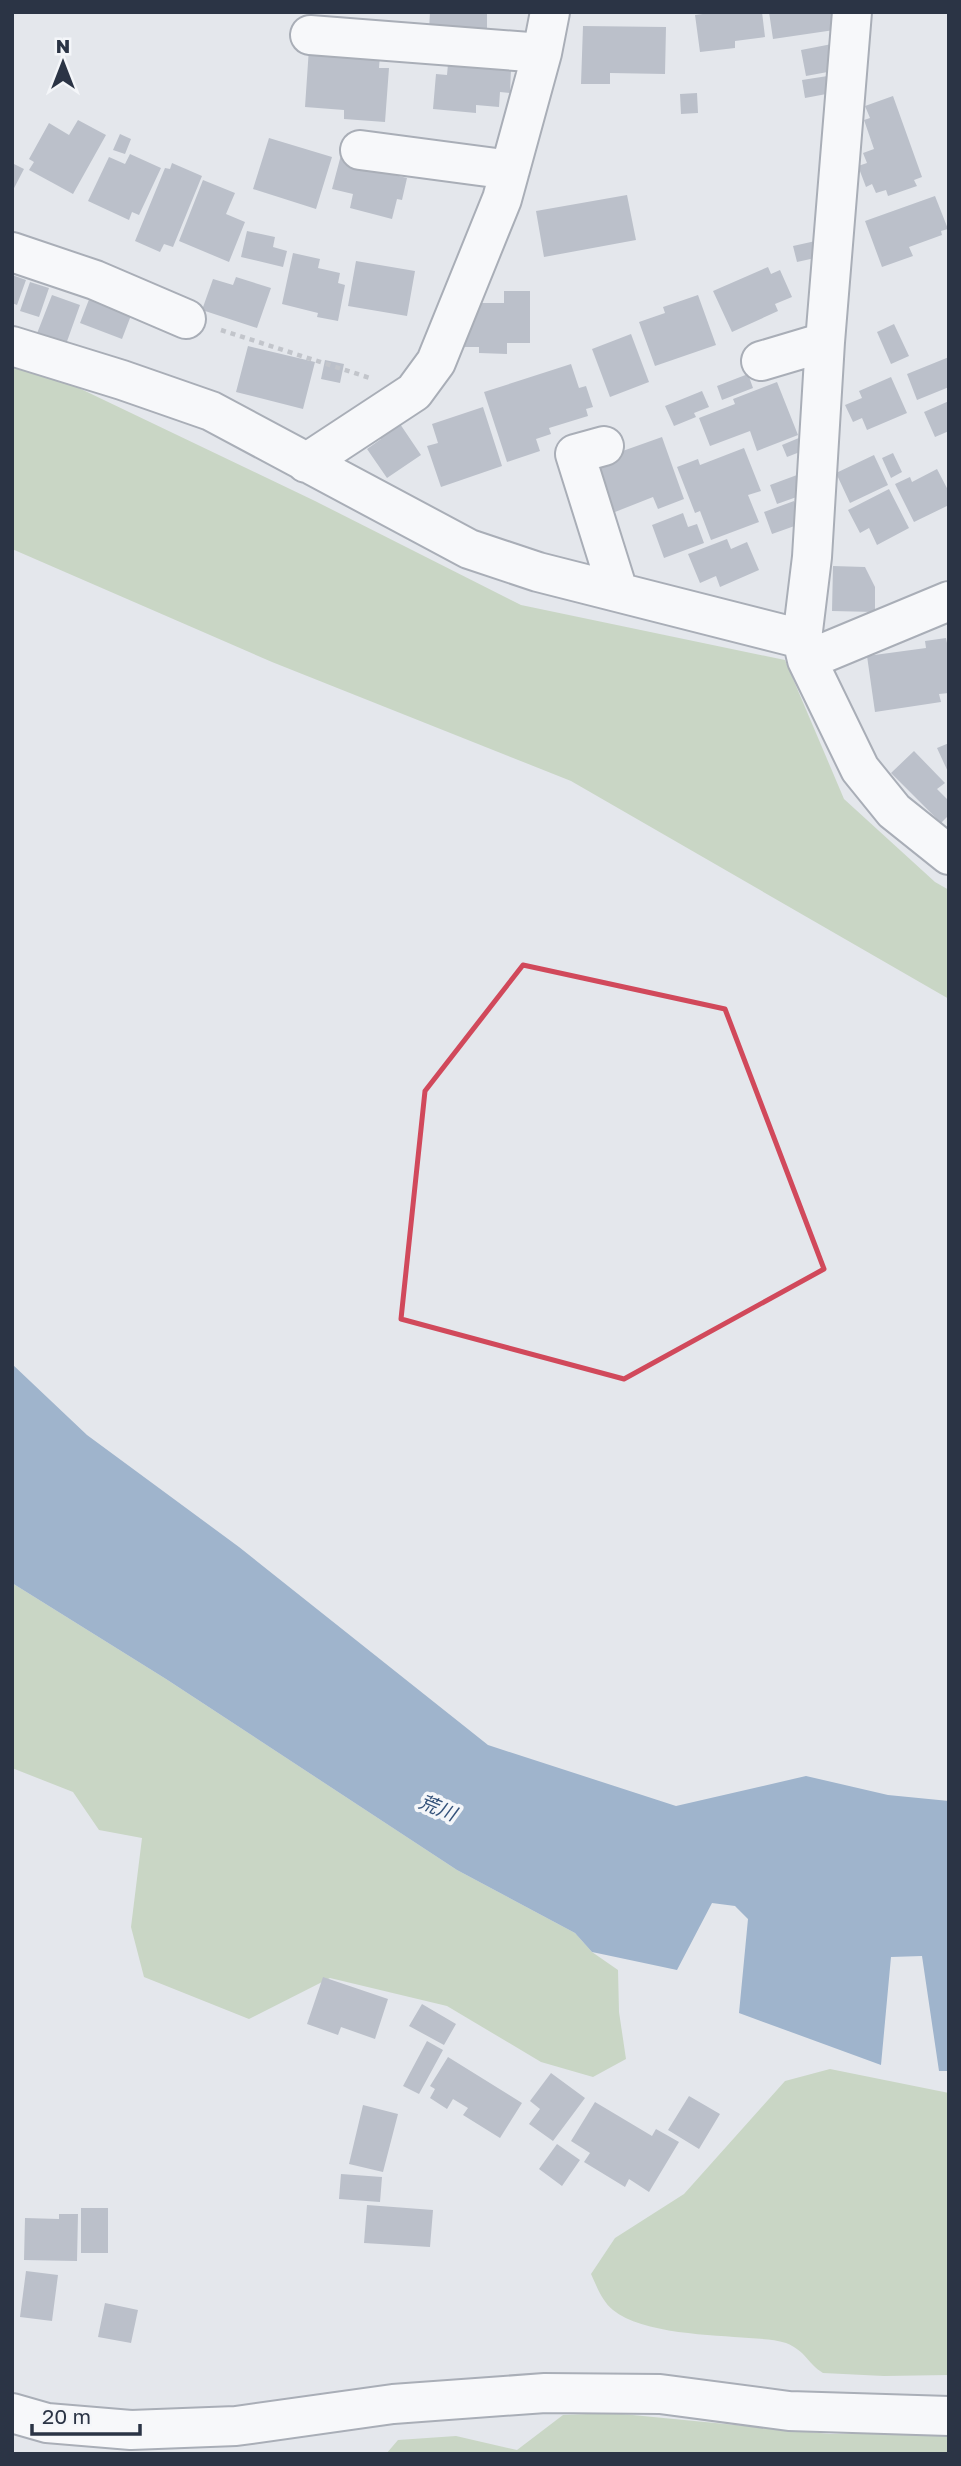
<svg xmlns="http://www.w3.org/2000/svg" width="961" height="2466" viewBox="0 0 961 2466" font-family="'Golos Text','Noto Sans JP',sans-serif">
<rect width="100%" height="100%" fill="#e4e7ec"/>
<!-- green -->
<path fill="#c9d6c5" d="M12,361L37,368L315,501L521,605L785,660L844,799L935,882L949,890V999L571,781L272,662L12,549Z
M12,1583L166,1679L457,1870L575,1933L592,1952L618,1970L619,2012L626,2059L593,2077L541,2062L447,2006L330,1978L249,2019L144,1977L131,1927L142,1838L99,1830L73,1792L12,1768Z
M830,2069L949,2093V2375L884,2376L823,2373C807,2363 806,2351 786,2343C774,2339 761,2339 749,2338C713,2335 642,2334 613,2310C602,2301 597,2287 591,2274L615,2238L684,2194L785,2081Z
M612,2413L830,2434L949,2433V2454H386L398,2440L456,2436L517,2450L563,2415Z"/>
<!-- water -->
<path fill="#9fb4cc" d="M12,1364L87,1435L239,1547L488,1745L676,1806L806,1776L888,1795L949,1801V2071H939L922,1956L891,1957L881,2065L739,2013L748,1919L735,1906L712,1903L677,1970L592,1952L575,1933L457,1870L166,1679L12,1583Z"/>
<!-- building -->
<path fill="#bbc0ca" d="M430,12H487V34L429,31Z
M718,12H762L765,37L735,41V48L700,52L695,15Z
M769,12H838L841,29L773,39Z
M583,26L666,27L665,74L610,73V84H581Z
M832,44L833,71L806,76L801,50Z
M309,48L380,54L379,68H389L385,122L344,119V110L305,107Z
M448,64L511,69L510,93L500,92L499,107L476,105V113L433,109L436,74L447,75Z
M834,75L837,92L805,98L802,80Z
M697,93L698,113L681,114L680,94Z
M893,96L922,177L914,180L917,186L888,196L886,190L876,193L872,184L866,187L858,166L867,163L863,153L874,149L864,120L870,118L865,106Z
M78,120L106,135L73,194L29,170L34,162L29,159L49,123L69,135Z
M120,134L131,139L125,154L113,150Z
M269,138L332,157L316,209L253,189Z
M130,154L161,168L139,215L132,212L129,220L88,201L109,157L125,164Z
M341,155L380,165L378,171L407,178L402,200L397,199L392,219L350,208L353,194L332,189Z
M12,163L24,169L12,192Z
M172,163L202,176L173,247L164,244L160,252L135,241L165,168L170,169Z
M203,180L235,193L226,214L245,222L229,262L179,241Z
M627,195L636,240L544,257L536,211Z
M935,196L948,229L941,231L942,235L909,247L913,256L882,267L865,221Z
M247,231L275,237L273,247L287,251L283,267L241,257Z
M820,240L824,256L797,262L793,246Z
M293,253L320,259L318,268L340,273L338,283L345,285L338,321L317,317L318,313L282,304Z
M356,261L415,271L407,316L348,306Z
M768,267L771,274L780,270L792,297L775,304L778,311L732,332L713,291Z
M12,275L26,280L17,305L12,303Z
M236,277L271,288L257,328L202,310L213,279L233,285Z
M30,282L49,288L39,317L20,311Z
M93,289L135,305L122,339L80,323Z
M504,291H530V343H507V354L479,353V347H465V320L473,308H480V303H504Z
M52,295L80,305L65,347L36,336Z
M698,295L716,345L655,366L639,322L665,313L663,307Z
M894,324L909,356L891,364L877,332Z
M631,334L649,382L610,397L592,349Z
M248,346L315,362L303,409L236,392Z
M949,357V387L917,400L907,374Z
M325,360L344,364L340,383L321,379Z
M571,364L579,388L586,386L593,407L586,409L588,416L549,428L551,434L536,439L540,451L507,462L484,392Z
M748,374L753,388L722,400L717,386Z
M891,377L907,413L867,430L862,418L853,422L845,405L862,398L859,391Z
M777,382L798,435L757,451L750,431L710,446L699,418L735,404L733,399Z
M702,391L709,407L694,413L696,417L674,426L665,406Z
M949,401V431L935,437L924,412Z
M483,407L502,466L441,487L427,446L438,443L432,424Z
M398,421L421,455L387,478L367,449L381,439L379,434Z
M806,435L810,448L787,457L782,445Z
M662,437L684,499L658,509L653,497L615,512L598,468L606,465L603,458Z
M744,448L761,491L748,495L759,522L711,540L700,511L695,513L677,467L698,459L700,465Z
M893,453L902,472L891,478L882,458Z
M874,455L888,485L850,503L836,473Z
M937,469L949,492V505L914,522L895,484L910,477L912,482Z
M797,475L805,494L777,504L770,485Z
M889,489L909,528L877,545L869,528L860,533L848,510Z
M794,501L803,523L772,534L764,512Z
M683,513L688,527L697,524L704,543L664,558L652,525Z
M727,539L731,549L747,542L759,570L720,587L716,576L700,583L688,554Z
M833,566L865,567L875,587V612L832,611Z
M946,638L949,653V693L939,694L941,702L875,712L867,656L926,648L925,641Z
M949,743V774L937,748Z
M914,751L945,783L937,789L949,801V815L941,823L891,773Z
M323,1977L388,1999L375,2039L341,2027L338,2035L307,2024Z
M422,2004L456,2024L444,2045L409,2026Z
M427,2041L443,2050L419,2094L403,2086Z
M448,2057L522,2103L500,2138L463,2115L468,2108L453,2099L447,2109L430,2098L435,2089L430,2086Z
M551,2073L585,2098L553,2141L529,2124L540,2109L530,2101Z
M689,2096L720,2114L699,2149L668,2130Z
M595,2102L652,2136L656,2129L679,2142L649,2192L629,2179L625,2187L584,2162L590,2153L571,2141Z
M363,2105L398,2114L383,2172L349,2164Z
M557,2144L580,2160L562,2186L539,2169Z
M341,2174L382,2177L380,2202L339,2199Z
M367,2205L433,2210L430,2247L364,2243Z
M81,2208H108V2253H81Z
M59,2214H78L77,2261L24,2260L25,2218L59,2219Z
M26,2271L58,2275L52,2321L20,2317Z
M105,2303L138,2310L131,2343L98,2337Z"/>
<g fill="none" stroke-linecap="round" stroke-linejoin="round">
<!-- minor casing -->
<g stroke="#a9aeb7" stroke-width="42">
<path id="minor" d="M852,12L825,342L812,557L802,639L807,660L860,769L894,811L949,855
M310,35L542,53
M360,150L510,170
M12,252L95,280L186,319
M12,346L122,380L211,411L469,549L538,572L802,639
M761,361L825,342
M604,446L575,454L618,591
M306,463L414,392L436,362L502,199L542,53L550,12
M807,660L949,601
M12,2413L47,2423L131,2430L236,2426L393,2404L545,2393L660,2394L789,2411L949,2416"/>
</g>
<!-- path -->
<path stroke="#c2c5cb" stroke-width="4.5" stroke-dasharray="5 5" stroke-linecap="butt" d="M221,330L370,378"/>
<!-- minor -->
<use href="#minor" stroke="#f7f8fa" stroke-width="38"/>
</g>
<!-- marked area -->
<path fill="none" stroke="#d1495b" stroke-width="5" stroke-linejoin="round" d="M523,965L725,1009L824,1269L624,1379L401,1319L425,1091Z"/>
<g text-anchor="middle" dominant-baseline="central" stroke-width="7" stroke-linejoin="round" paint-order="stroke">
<!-- water labels -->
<g font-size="19" font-style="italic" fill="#34527a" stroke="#f4f6f9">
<text transform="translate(438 1807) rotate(22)">荒川</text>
</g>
</g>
<!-- border -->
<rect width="961" height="2466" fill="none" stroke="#2b3445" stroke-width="28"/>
<!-- north arrow -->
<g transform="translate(63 63)" stroke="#f4f6f9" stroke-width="5" paint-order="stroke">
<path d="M0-5L12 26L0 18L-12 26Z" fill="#2b3445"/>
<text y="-10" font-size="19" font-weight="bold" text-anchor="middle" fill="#2b3445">N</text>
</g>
<!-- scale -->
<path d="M32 2424v10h108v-10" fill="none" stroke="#2b3445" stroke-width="3.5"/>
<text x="42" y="2424" font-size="21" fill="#2b3445" stroke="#f4f6f9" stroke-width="5" paint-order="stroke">20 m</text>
</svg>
